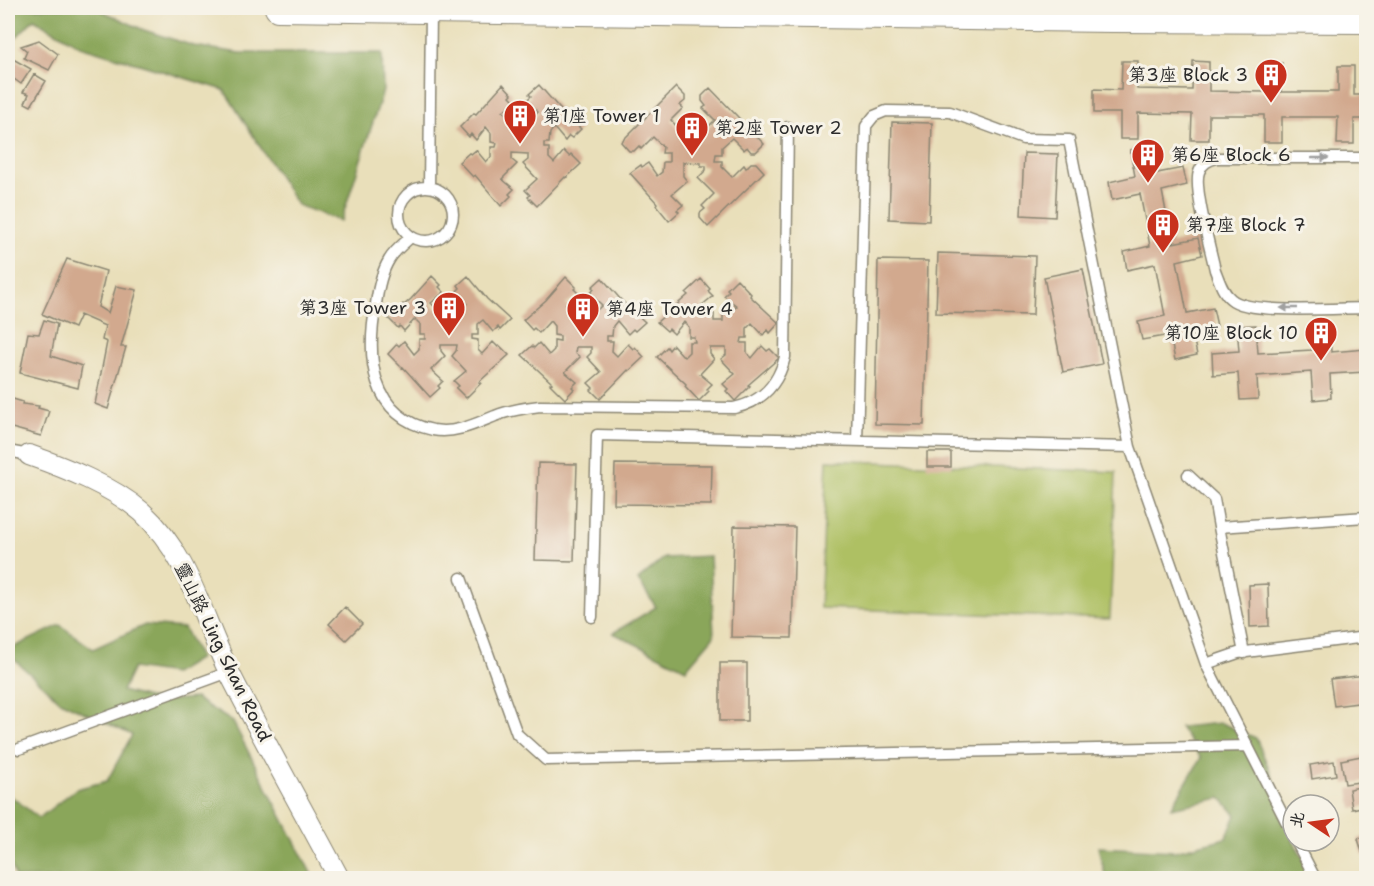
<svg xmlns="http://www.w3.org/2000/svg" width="1374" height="886" viewBox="0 0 1374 886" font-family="'Shantell Sans','LXGW WenKai TC',sans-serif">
<rect width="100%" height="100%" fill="#f7f3e8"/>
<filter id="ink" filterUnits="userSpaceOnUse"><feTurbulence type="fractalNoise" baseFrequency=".0167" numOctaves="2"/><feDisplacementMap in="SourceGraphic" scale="12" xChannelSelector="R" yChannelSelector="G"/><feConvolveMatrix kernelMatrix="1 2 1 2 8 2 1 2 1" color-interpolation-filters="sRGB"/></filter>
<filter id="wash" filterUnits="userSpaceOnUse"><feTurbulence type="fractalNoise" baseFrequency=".008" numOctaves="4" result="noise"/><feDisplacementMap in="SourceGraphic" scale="24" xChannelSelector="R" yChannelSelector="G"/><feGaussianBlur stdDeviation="1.35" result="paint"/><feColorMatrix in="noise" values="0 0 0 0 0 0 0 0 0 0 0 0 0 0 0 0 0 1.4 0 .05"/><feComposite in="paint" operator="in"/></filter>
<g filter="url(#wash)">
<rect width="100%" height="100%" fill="#e9dfba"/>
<!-- green -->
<path fill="#aec064" stroke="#6c7648" stroke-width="1.5" d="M827,460L1116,472L1110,619L820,608Z"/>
<!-- forest -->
<path fill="#8aa65a" stroke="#5a6842" stroke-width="1.5" d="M8,8H96L144,30L194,46L240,53H382L383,91L341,221L297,205L224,90L80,46L34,19L8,46Z
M710,556L714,636L686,669L613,633L656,607L638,580L664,558Z
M60,625L93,649L145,625L184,628L200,658L174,674L133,668L122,691L159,701L195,698L233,722L312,875L310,878H16L8,857V796L12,797L39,818L76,789L107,781L132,735L60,701L8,654V650Z
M1221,723L1256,738L1293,825V841L1316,878H1106L1098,847L1175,851L1226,838L1236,815L1221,798L1171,808L1201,758L1180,727Z"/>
<g id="blocks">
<!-- building -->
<path fill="#d2a98e" d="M39,40L58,54L49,70L24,58L27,51L21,46Z
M13,59L31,69L21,84L14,79L8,89V67Z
M1122,61H1138L1137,89L1192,90L1193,61L1209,62V91L1265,92V63H1282L1281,92H1338V66H1354V95H1366V119H1354V144H1337L1338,117H1282V142H1264V115H1209V140H1191L1192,114L1138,113V139H1120V113H1094V89L1121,90Z
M34,74L46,81L31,106L25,103L29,94L23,92Z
M503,84L512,94L510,96L515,101L503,111L511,119L516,120V126H525V120H530L538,112L526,101L531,96L529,94L539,85L559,108L581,129L572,138L569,136L565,141L554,128L550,133L549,143H544V148H549V158L554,163L564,151L569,156L571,154L581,164L566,178L565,177L537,206L528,197L530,195L525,190L537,179L523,164L528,160V154L512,153V160L517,164L502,179L514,189L509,194L511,196L501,206L475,175L473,177L459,162L469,153L471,154L476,150L486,162L491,157V147H496L497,143L491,142V133L486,127L476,140L471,134L469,137L460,127L474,113L476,114Z
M676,87L685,96V101L680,105L683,108L671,120L680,130H687V136H698L699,130H705L715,120L703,108L706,106L702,101V96L710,88L764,144L756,152H751L747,147L744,150L732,138L722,147V154H716L715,161H722V167L732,177L744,165L746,168L751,163H756L764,172L708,227L700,218V213L705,209L702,206L714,194L698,178L706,170V166H701V163L683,162V176L687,181L672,194L683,205L677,210L679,212L669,221L656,205L657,203L630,173L641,165L642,167L648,163L657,176L662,172L663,162H669V153H662L663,147L653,137L641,149L639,146L634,151H629L621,142Z
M892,122L932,123L929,221L889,219Z
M1152,145L1157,173L1183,168L1187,185L1162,191L1172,243L1198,238L1202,255L1177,261L1187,313L1213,308L1217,326L1192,331L1197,355L1175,360L1170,335L1142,340L1138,322L1165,316L1155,264L1127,270L1124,252L1150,246L1140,194L1112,200L1109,182L1135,176L1130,150Z
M1024,153L1058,154L1055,217L1021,215Z
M938,253L1035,256L1033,315L936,313Z
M67,259L106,271L98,307L108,313L116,286L137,290L121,347H126L108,409L95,404L107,342L102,340L105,326L80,315L74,328L42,314Z
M878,260L928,261L924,425L875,424Z
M1083,269L1102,364L1063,372L1044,277Z
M432,276L441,285L439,287L444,292L431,303L439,311H445V317L453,318V311H459L467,303L455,293L460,288L458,285L468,276L487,299L510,320L500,330L498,327L493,332L483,320L478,324V335H472V339L478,340V350L482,354L493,342L498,347L500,346L509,355L479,382L481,383L466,398L456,388L459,386L454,381L466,371L452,356L456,351L457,345H441V351L445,356L431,370L443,381L438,386L440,388L430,397L403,367L402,368L388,354L397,344L399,346L404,341L414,354L419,349V339H425V334H420V324L415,319L404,331L400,326L398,328L388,318L403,304L404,305L411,299Z
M566,277L576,287L574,289L579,294L566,304L574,313H580L579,319H588V313H594L602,305L590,294L594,289L592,287L602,278L622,301L645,322L635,331L633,329L628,334L617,321L613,326L612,336H607V341H613L612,351L617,356L628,344L633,349L635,347L644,357L629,371L628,370L600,399L591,390L593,388L588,383L601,372L587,357L591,353V347H576L575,353L580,357L565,372L577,382L572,387L574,389L565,399L550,384L552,383L522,355L532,346L534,348L539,343L549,355L554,350V340L560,341V336L554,335V326L550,321L539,333L534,328L532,330L523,320L546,300Z
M701,279L710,289L708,291L713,296L701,306L709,314H714V321H723V314H728L737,306L724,296L729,291L727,289L737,279L751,294L750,296L779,323L770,333L768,330L763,335L752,323L747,328V338H742L741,343H747V353L752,358L762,346L767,351L770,349L779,358L748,385L750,386L735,401L726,391L728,389L723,384L735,374L721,359L726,355V348H710V354L714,359L700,374L712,384L707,389L709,391L699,401L685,386L686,384L657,357L667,347L669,350L673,345L684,357L689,352V342H695L694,337H689V327L684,322L674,334L669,329L667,331L657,322L688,295L686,293Z
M44,320L57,324L51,356L82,366L78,388L20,373L28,333L39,334Z
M1329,324L1331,352L1366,349V372L1330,374L1331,398L1313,400L1311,372L1257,376L1258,399L1240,400L1238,373L1213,375L1212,353L1239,351L1237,326L1256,325L1258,353L1312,350L1310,325Z
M13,399L23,402L22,404L39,406L38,408L49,411L41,436L8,427V400L12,401Z
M927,452H951V467H927Z
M538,463L577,464L574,561L535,560Z
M615,464L712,465L711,505L614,504Z
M734,526L795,527L792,638L731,637Z
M1268,584L1269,626L1250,627L1249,585Z
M345,607L362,624L346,640L329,624Z
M720,663H747V721H720Z
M1366,675V702L1334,706L1330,679Z
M1366,755V781L1345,784L1341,760Z
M1334,761L1336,775L1312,779L1310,765Z
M1366,786V806L1352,809L1349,789Z
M1366,836V854L1363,855L1358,839Z"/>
</g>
</g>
<g filter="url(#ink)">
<use href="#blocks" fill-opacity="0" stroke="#8a8572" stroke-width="1.5"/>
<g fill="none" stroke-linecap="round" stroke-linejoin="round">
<!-- service casing -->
<g stroke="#8a8572" stroke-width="13">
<path id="service" d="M1366,158H1217C1209,160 1202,163 1199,172C1193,187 1211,251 1215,270C1219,280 1222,292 1231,299C1248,315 1340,308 1366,308
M399 214a27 27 0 1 1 54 0a27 27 0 1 1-54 0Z
M429,187L431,11
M411,237C403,244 394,251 389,260C381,273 378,289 376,304C366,357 370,417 433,430C455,434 475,424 495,416C509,410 524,408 540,406L734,408C762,402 778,385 785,357L788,127
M857,441L866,126L874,116L886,111L950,112L1023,139L1069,140L1130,447L1206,664L1293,835
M8,451L29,455
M1188,475L1214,499L1219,527
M461,578L517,734L546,760L1248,746
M592,617L597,435L1130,447
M1244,653L1219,527L1366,517
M1206,664L1238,653L1366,637
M19,749L229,672
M1296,841L1315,878"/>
</g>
<!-- minor casing -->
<g stroke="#8a8572" stroke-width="22">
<path id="minor" d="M29,455C66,468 112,486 142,512C190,556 202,618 230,674C265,743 303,810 339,878"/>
</g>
<!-- tertiary casing -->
<g stroke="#8a8572" stroke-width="28">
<path id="tertiary" d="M278,8L1112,19L1366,20"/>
</g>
<!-- service -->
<use href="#service" stroke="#fff" stroke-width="10"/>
<!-- minor -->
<use href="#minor" stroke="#fff" stroke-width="20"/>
<!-- tertiary -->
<use href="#tertiary" stroke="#fff" stroke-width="26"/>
</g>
<!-- one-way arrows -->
<defs><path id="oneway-solid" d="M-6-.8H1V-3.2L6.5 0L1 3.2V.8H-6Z" transform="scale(1.5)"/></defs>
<g fill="#a0a0a0">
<use href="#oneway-solid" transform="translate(1320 158)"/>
<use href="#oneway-solid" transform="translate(1289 308) rotate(180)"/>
</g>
</g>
<!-- icons -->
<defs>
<g id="building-pin" transform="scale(1.725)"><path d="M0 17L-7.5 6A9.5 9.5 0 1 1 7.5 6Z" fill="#c8321e" stroke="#f7f3e8"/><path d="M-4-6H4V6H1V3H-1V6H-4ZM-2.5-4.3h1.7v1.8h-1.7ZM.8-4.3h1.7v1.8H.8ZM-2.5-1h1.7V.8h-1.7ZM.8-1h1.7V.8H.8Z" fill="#fff"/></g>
</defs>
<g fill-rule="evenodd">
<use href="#building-pin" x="1271" y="75"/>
<use href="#building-pin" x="520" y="116"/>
<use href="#building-pin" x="692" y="128"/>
<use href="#building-pin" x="1148" y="155"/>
<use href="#building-pin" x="1163" y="225"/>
<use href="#building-pin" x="449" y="308"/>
<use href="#building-pin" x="583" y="309"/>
<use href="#building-pin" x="1321" y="333"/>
</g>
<g text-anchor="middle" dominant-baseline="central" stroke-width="6" stroke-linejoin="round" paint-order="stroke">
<!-- poi labels -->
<g font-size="18" fill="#2b2b2b" stroke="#f7f3e8" text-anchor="start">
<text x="1248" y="75" text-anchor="end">第3座 Block 3</text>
<text x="543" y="116">第1座 Tower 1</text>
<text x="715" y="128">第2座 Tower 2</text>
<text x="1171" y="155">第6座 Block 6</text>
<text x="1186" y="225">第7座 Block 7</text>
<text x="426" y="308" text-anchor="end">第3座 Tower 3</text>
<text x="606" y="309">第4座 Tower 4</text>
<text x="1298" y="333" text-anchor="end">第10座 Block 10</text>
</g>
<!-- street labels -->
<g font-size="18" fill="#2b2b2b" stroke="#f7f3e8">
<text transform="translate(223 652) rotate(64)">靈山路 Ling Shan Road</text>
</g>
</g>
<!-- margin -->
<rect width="1374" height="886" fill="none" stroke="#f7f3e8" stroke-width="30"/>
<!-- north arrow -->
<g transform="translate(1311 823) rotate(283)"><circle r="28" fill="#f7f3e8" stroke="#a5a39c" stroke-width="1.5"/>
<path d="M0-4.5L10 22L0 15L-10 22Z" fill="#c8321e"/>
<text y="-9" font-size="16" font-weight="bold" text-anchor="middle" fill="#2b2b2b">北</text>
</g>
</svg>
